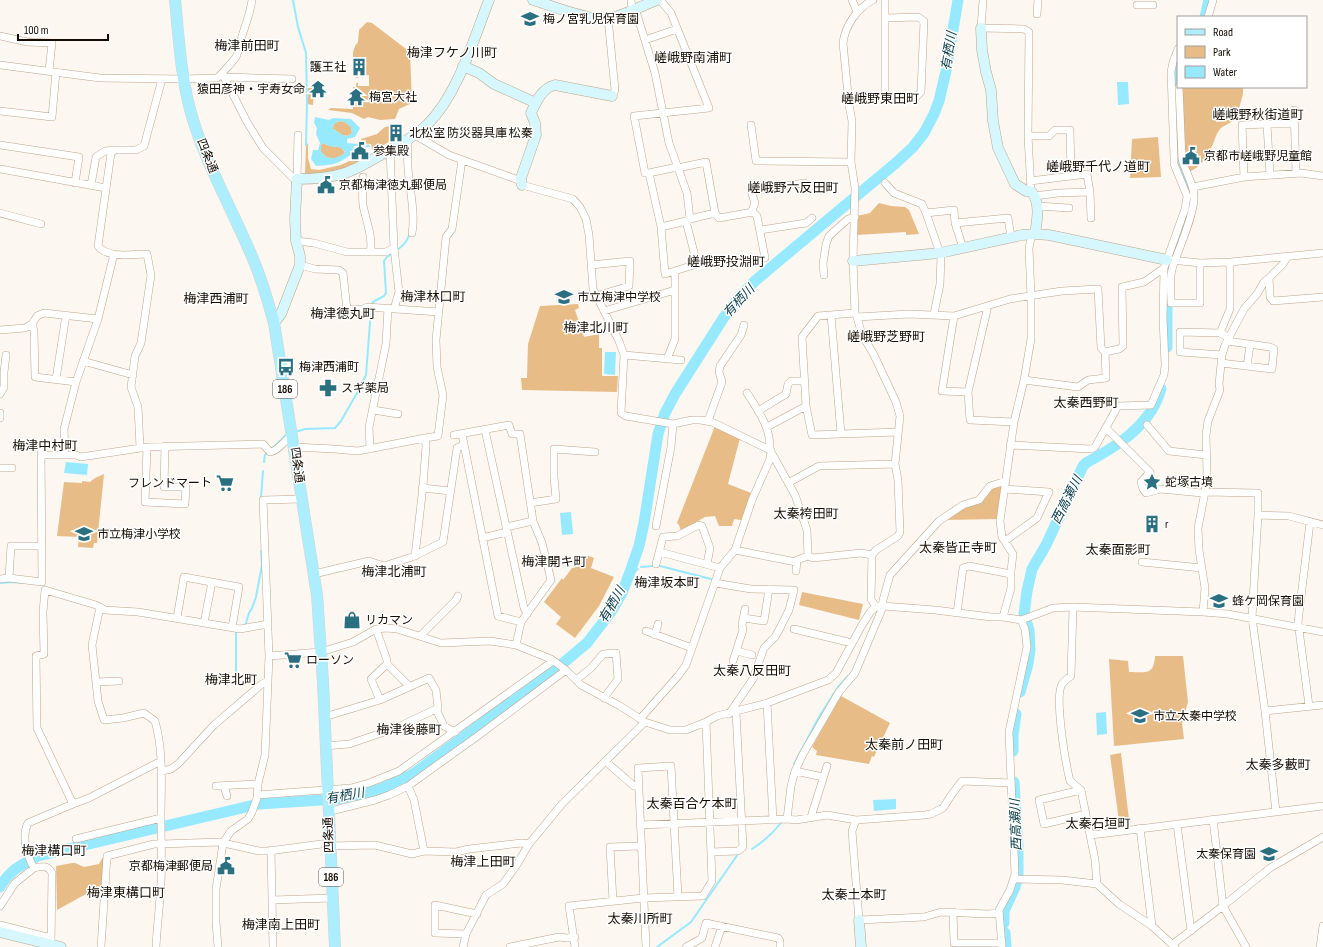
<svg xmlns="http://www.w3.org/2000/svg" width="1323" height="947" viewBox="0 0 1323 947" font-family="'Sofia Sans Condensed','Noto Sans JP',sans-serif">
<rect width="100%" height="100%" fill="#fcf7f1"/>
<!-- green -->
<path fill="#e8bc87" d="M367,22L372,23L410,52L412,103L399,109L395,119L380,120L368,117L364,119L352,113L328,110L331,108L353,109V87H356V83H358V86H369V75H359L358,78H356V72H353V52L355,46L358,42L359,30Z
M308,87H314L313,105L307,104Z
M1183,87H1243V94L1236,119C1231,123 1224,125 1220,129C1216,134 1215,139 1213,144C1207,156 1201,167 1189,172L1184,159Z
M341,121L345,122L351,127L352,133C344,140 340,132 333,129C333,123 336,122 341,121Z
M393,125L390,141L381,147L372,150L371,144L360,143L361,139L377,134L385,127Z
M1158,137L1161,177L1130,178L1132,139Z
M308,143V158L311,169L319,170L341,165L358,157L362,158L364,160L337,171L305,175L306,146Z
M323,143C325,144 327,145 330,146C336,147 342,145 345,153C336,160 329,161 321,152V145Z
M879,203L891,206L905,207L909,210L919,234L906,235V232L856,235L857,216L870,213Z
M578,304L579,308L575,310L584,337L599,334V348H602V376H618L617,392L522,390L521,378H527L528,344L540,306Z
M715,426L740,438L728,484L751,493L741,520L734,519L732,526H719L715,516L705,517L681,531L679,525L677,523Z
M104,474L97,543H94L93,548L78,547L79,537L57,536L64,482L82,483V481L90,482L95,478Z
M1004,483L999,519L943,520L959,510L987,490Z
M580,556H589L594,558L591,568L614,577L599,606L575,638L556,624L561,617L544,602L562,578L563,580L572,568L581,566Z
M802,592L863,604L859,620L799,605Z
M1155,656H1183L1188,702L1182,723L1184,739L1114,746L1109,659L1128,661L1129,672C1145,672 1154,676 1155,656Z
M841,696L890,723L874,757L872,756L869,764L816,755L817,751L812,747Z
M1121,753L1129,819L1119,821L1110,755Z
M104,855L103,891L86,894L57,910L56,866L72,863H75L84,867L99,864Z"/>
<!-- water -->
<path fill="#97e9ff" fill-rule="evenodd" d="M1117,82H1128L1129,104L1118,105Z
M315,117L329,120L333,118L351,119L360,128L355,137L347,139V143L370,145V147L354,146L352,154C338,164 333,165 316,166L311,159L313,150H318L320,143L316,134L317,128L314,123ZM341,121L345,122L351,127L352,133C344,140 340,132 333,129C333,123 336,122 341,121ZM323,143C325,144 327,145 329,146C335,148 337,145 344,150L345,153C336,159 329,161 321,152V145Z
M605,352H616L615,375L604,374Z
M66,462L88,464L87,475L64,473Z
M571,512L573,534L562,535L560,513Z
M1106,712L1107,734L1097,735L1096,713Z
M896,799V809L874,811L873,800Z"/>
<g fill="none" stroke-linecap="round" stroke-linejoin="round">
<!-- stream -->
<path stroke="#97e9ff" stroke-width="2" d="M293,0L298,27L306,53L307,102L306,145
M397,250C403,246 407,242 409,235
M372,305L373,302L384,296L386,293L384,261L387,257L393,253
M295,432L305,429L335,428L341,421L357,393L366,375L371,309
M273,448L287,434
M264,462L265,455L268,452
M261,497L263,471
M641,567L653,566H660L711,579
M629,576L638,569
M0,583L11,582L26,583
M245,626L249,613L252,608L256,597L262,565L261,551
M233,684L236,675V630
M794,764L819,717L838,687L848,676
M752,849C763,842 773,833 781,823
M657,947L691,922L738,854"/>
<!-- river -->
<path stroke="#97e9ff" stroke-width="11" d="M1205,17L1209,0
M1167,347V272L1188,209L1190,191L1178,163L1176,74L1178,60
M1020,692L1028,664L1030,650L1029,630L1024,614L1027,591L1032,569L1046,545L1083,466L1086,463C1109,450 1133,437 1149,414C1155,407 1158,398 1161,389
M1013,751V735L1016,714
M0,887C11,869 20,866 38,856L259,804L337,799L364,794L383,788L413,774L556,669L587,643L611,612L622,593L630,572L639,546L644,523L658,434L665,413L675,394L724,317L741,295L756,280L897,162L913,147L924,133L934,114L939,101L946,71L958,0
M1004,923V911L1015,887L1018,876V847L1014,782
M1005,933L1006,947"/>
<!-- street casing -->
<g stroke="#bea589" stroke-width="8">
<path id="street" d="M631,0L632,10
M660,0L671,13L709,108L634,116L645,173H649L661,227L665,274L697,264L686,221L661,227
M852,0L857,12
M873,0C857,8 845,26 843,43L849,105L852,121L851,162L855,188L853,261L855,313L857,317L862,335L873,353L896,402L900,416L895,464L898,480L900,532L898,536L876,550L872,555L871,599L876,607
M885,0V94L890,96L916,97L921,92L924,21L918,17L885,18
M983,0L981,28L1024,29L1029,32L1028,136L1031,191
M1137,5H1153
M635,8L655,73L669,143L687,193L690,219L686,221
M1037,14L1038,0
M1208,17L1213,0
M608,18L615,90L612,96
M0,36L27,42L52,43L49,71
M645,40L677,29
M0,65L100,78L184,79L217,78C219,77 234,60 236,57C239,51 240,43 242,36C246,23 250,14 252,0
M221,76L224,77L247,122L263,148L293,178L297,179L298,135
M224,77L292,79
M1179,87L1182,159C1185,172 1195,185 1194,199C1193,218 1179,248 1173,266C1169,277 1171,292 1171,303H1200V263
M1294,110L1296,173
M0,111L52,117L56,72
M1267,124H1294
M751,125L756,161L851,162
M415,135L449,155L521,181
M1028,136H1049L1055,130H1070L1071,176
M408,140C408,149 407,159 408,168C409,186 416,215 412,233
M0,145L79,157L75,183
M390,150L394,248L399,292L394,309
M678,168L706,162L715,213L719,218L753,212L757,216L765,258
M0,169L106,188
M649,173L677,167
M363,177C363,186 362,196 363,205C365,217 374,240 370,251
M1244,177L1242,125L1267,124L1270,175
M1030,181L1087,174L1090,192L1091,218
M885,183L894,193L922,204L926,213L941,256L940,284L934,314
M91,185L96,157L105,151L115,150
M522,185L573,199L580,207L586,219L589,235L593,289L619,341L624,355L621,413L626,416L673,424L692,420H700L712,422L770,450
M1193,187L1244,177L1301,173L1323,176
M1035,196L1058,193L1090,192
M1037,206L1069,208
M0,213L41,224
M751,213L755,203L751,191L804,183
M926,213L954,210L955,223L963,248
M690,219L715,213
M955,223L1008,218L1011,237
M760,230L806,223L812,218
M296,241L314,243L347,252H386L394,248
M1288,256L1283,264L1269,278L1270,297L1273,301L1323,297
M1171,260L1200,263L1230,262L1323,253
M300,265L315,269L339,270L343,273L347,310L363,309L367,307L439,312
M591,265L630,261L629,286L596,296
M824,275L823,264L826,244L829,236L848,219L855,217
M988,306L968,392L970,420L1014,422
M604,311L675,290
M855,313L818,316L802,337L806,406L812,435L898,432
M831,315L841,434
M954,316L942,391L968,392
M857,317L909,314L954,316L1010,299L1062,291L1098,289L1101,348L1105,352L1119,349L1123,346L1122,287L1144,282L1164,268
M32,324L34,331L35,377L76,382
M0,330L25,328L32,324L37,316L44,313L98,319
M1220,333L1230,309V262
M624,355L681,360
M1222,355L1180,352V332L1220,333L1228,337
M667,359L675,339V271
M83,361L133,375
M1221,363L1272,369L1274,349L1270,347L1227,341
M1247,366L1250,345
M56,379L66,315
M1024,380L1078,387L1088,380L1106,378L1105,352
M747,393C758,410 771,428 770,450L795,495L807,530L808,556L813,558L861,553L872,555
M0,394L4,387V372L6,355
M373,410L398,414
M758,411L786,394L788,384L791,381H805
M0,413V418
M708,421L722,382L719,372L720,366L741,335L744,325
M1147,425L1169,451L1206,455
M767,427L806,406
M1106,428L1150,472L1141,482L1143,489L1146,493L1161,489L1202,493L1205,492L1258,493V515L1252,618L1265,711L1276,812
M485,430L524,608L527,614
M462,434L498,616L521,622
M454,435L509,425L512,434H520L533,521L542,543L551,580L521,622L516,645
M1010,445L1091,449L1095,447L1118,406L1151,405L1164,375L1165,365L1163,317L1164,268L1185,209L1187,196L1174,164V158L1171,72L1173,62L1178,49
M140,447L138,407L131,387L135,356L141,343L151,275L147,254C132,254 108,259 98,246L111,153L115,150H136L144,146L162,79
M147,447L145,502L185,504L186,487H164L165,446
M294,447L334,449L358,451L425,438L438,436L443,395L437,367L436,340L446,237L452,229L462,160
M370,449L369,427L386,344L388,308
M41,455H76L81,457L147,447L263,444L270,452C279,451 284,440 292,436
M65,455L64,429L76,382L98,319L114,254
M0,468H12
M788,483L819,466L895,464
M422,488L451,491
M530,503L556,499L554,477V449L595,452
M1258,515L1289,516L1323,525
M656,526L671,447L673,424
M506,527L533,521
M482,538L507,532
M1005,541L1037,518L1049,492L1005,489
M735,550L796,562
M660,552L720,568
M415,556L423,486L426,446L425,438
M1142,562L1202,568
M656,564L663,537L677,536L699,525L702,526L710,548L707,564
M796,571L797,560L808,556
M314,574L369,561L384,566L412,557L443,542L457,448L464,445
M9,578L11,546H42
M0,579L9,578L42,582L41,448
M715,583L751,589L794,590L789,610L780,628L775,637L764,648L753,679L729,714
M100,607L92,645L98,701L104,720L123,718L144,713L155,721C164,753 161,786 161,818C161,840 162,861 161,883C160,904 157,926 156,947
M1073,607L1071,676C1068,678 1064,681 1062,684C1054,697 1066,765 1070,781L1081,790L1095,860L1097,884
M1203,612L1205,588L1199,550L1198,528L1205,492L1207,473L1206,435L1208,421L1220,390L1219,384L1222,355L1225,345L1244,309L1257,294L1264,282L1269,278
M957,613L963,568L969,566L1011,574
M1003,617L1011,588V571L1013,554L1002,537L1000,521L1014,422L1024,380L1031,339V297L1029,248L1032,234
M177,618L184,577L239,587L232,628
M744,618L764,621L769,589
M204,623L212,582
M376,629L387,660V664L409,686
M794,629L852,643
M646,631L692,648
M655,635L658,624
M420,636L456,600L458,596
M737,651L752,655
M269,656L321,652L353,642L376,629L387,628L397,629L441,643L490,641L516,645L551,659L566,670L581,685L620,706L645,722L670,730H686L706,722L717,716L767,703L828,680L836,673L862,625L871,611L877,606H883L935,610L991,617H1003L1021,620L1053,608L1073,607L1203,612L1228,614L1323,632
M733,661L743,630L742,625L745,609
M576,680L591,668L603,654L616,653L618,679L604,698
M96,682L119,681
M380,700L371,679L387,664
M767,703L773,820
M1309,706L1298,622L1310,522
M436,709L444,726L455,732
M1265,711L1323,705
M324,715H331L380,700L429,678L436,690L438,708L436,709L396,728L349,744L325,746
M640,719L678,676L686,665L720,568L735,550L752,500L770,459L771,451
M161,761L89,798L73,804L37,728L36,656L44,654L43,612L45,590L96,605L105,610L138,612L240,629L268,624
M605,761L634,786L639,787
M162,771L171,769L178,764L214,725L262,684L268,681
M795,771L823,777
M216,786L258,784
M224,786L227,796
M408,786L414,800L424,851
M1081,790L1039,800L1044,824L1086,814
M257,795L351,788L369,783L399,771L553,661
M328,811L335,810L375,800L389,795L408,786L479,735L566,670
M811,817L827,766
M787,819L791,786L795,771L803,754L839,692L855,673L882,609L883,600L890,575L939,521L963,505L979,500L990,486L1006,481
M1213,819L1223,906L1246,947
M856,820L852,831L859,920L924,917L941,912L988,914L999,913
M1177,824L1191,931
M640,825L787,819L796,820L827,815L856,820L925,815L931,814L943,808L952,794L962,781L1011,783
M1140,828L1152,926
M1091,835L1323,806
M76,839L161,818
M329,846L375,845L412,854L424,851L456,852L469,849L522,843L529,844
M271,850L273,947
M711,852L738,851L743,847L736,712
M1014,879L1062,880L1097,884L1119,904L1152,926L1175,947
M273,900L332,898
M613,901L610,847L641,846
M0,906L15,883L34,868
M953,912L954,943H1002
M0,925L51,938
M466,934L435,933V905L477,914
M1173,944L1223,906L1270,868L1323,837
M51,945L52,873C48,865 42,866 34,868C27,856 21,836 28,823L73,804
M101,947L107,856L154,844H162L219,842L259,851H269L329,843
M218,947L216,922V889L223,843L231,831L248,819L252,812L257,798L258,784L265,755L269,656L263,500L302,499
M463,947L466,934L486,895L503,884L516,866L529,844L562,804L645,722
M510,947L559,937L567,938L575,937
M575,947L569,906L643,898L703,896L712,881L706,722
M646,947L638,768L671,766L678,897
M686,947L702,938L706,923L778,938L780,941V947
M715,947L722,926
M1002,947L999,910L1010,890L1015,874L1009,732L1027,647L1025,629L1021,620
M1320,947L1323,926"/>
</g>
<!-- secondary casing -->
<g stroke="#bea589" stroke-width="11">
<path id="secondary" d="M533,0C550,5 592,22 608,19C623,16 641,6 657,0
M981,28L982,50L986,72L991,90L993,121L998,148L1015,184L1026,191H1031C1041,203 1037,220 1035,234
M463,66L479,73L494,84L536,103
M522,185L521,178L536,135L535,123L531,113C536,102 542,88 555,85L612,96
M853,261L940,253L1022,235L1035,234L1049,235L1167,260
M274,323L281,314L300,265V256L296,241L295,219L297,179C312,179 330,178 345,173C358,169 369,161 381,155C397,146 413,138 427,125C458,94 473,41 489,0
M859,920L861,947
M0,932L61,947"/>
</g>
<!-- primary casing -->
<g stroke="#d5d3d2" stroke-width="12">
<path id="primary" d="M175,0C179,40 181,81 193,120C208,168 234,213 253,259C262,280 268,301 274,323L317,595L323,682L335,947"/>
</g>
<!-- street -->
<use href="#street" stroke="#fff" stroke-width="7"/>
<!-- secondary -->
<use href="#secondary" stroke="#d6f7fe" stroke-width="10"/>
<!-- primary -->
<use href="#primary" stroke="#adeefe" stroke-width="11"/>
</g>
<!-- icons -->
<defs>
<g id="school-bare" transform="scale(1.38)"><path d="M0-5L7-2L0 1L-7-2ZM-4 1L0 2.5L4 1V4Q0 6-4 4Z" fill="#2b7080" stroke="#fff" stroke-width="2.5" paint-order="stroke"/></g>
<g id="building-bare" transform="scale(1.38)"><path d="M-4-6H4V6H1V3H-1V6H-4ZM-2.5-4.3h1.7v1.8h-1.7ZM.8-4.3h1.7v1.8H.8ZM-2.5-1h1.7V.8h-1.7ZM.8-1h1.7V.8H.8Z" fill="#2b7080" stroke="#fff" stroke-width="2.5" paint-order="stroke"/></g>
<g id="temple-bare" transform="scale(1.38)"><path d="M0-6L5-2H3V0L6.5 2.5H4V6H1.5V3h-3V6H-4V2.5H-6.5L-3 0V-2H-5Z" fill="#2b7080" stroke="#fff" stroke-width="2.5" paint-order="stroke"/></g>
<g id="civic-bare" transform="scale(1.38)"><path d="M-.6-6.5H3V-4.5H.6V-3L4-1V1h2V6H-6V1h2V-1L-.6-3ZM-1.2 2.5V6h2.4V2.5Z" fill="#2b7080" stroke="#fff" stroke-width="2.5" paint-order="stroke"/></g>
<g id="bus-bare" transform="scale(1.38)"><path d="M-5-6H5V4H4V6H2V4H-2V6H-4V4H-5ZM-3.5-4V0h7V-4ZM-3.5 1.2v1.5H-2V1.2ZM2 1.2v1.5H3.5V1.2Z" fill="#2b7080" stroke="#fff" stroke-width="2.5" paint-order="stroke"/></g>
<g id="pharmacy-bare" transform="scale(1.38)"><path d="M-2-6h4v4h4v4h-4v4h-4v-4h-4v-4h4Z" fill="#2b7080" stroke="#fff" stroke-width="2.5" paint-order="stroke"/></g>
<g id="sight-bare" transform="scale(1.38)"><path d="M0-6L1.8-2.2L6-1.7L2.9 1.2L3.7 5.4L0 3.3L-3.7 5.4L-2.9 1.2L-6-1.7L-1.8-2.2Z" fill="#2b7080" stroke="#fff" stroke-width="2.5" paint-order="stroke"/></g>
<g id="supermarket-bare" transform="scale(1.38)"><path d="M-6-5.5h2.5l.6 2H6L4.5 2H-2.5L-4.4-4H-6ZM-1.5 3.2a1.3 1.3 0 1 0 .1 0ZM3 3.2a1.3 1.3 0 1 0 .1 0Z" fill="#2b7080" stroke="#fff" stroke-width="2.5" paint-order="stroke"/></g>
<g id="shop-bare" transform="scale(1.38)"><path d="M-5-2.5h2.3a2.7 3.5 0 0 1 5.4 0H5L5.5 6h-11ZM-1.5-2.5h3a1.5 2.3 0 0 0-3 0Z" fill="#2b7080" stroke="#fff" stroke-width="2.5" paint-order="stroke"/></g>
</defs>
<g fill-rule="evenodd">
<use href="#school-bare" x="530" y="19"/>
<use href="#building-bare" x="359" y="67"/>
<use href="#temple-bare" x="318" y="89"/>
<use href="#temple-bare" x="356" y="97"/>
<use href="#building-bare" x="396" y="133"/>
<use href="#civic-bare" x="360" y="151"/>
<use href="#civic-bare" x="1191" y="156"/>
<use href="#civic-bare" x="326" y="185"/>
<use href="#school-bare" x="564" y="297"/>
<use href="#bus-bare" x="286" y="367"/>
<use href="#pharmacy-bare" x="328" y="388"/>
<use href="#sight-bare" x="1152" y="482"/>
<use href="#supermarket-bare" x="225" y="483"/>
<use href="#building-bare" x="1152" y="524"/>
<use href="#school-bare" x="84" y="534"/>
<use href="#school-bare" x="1219" y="601"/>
<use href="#shop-bare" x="352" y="620"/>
<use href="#supermarket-bare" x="293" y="660"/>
<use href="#school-bare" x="1140" y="716"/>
<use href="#school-bare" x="1269" y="854"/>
<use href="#civic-bare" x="226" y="866"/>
</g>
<g text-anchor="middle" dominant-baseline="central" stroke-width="3" stroke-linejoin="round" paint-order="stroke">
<!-- shield labels -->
<g fill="#fff" stroke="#5a554f" stroke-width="1">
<rect x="273" y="380" width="24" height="18" rx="3"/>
<rect x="319" y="868" width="24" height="18" rx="3"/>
</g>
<g font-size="11" font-weight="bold" fill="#140c03">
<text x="285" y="389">186</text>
<text x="331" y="877">186</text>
</g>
<!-- poi labels -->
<g font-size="12" fill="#140c03" stroke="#fff" text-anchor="start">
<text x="543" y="19">梅ノ宮乳児保育園</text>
<text x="346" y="67" text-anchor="end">護王社</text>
<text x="305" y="89" text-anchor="end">猿田彦神・宇寿女命</text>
<text x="369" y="97">梅宮大社</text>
<text x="409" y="133">北松室 防災器具庫 松秦</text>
<text x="373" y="151">参集殿</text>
<text x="1204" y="156">京都市嵯峨野児童館</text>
<text x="339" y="185">京都梅津徳丸郵便局</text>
<text x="577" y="297">市立梅津中学校</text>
<text x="299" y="367">梅津西浦町</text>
<text x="341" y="388">スギ薬局</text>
<text x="1165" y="482">蛇塚古墳</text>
<text x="212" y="483" text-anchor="end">フレンドマート</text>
<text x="1165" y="524">r</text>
<text x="97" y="534">市立梅津小学校</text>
<text x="1232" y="601">蜂ケ岡保育園</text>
<text x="365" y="620">リカマン</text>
<text x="306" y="660">ローソン</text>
<text x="1153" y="716">市立太秦中学校</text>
<text x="1256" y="854" text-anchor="end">太秦保育園</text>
<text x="213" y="866" text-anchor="end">京都梅津郵便局</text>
</g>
<!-- street labels -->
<g font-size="12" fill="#140c03" stroke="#fff">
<text transform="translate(207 156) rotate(68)">四条通</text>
<text transform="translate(297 465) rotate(82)">四条通</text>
<text transform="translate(329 835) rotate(-92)">四条通</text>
</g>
<!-- neighbourhood labels -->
<g font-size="13" fill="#140c03" stroke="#fff">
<text x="247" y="46">梅津前田町</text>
<text x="452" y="53">梅津フケノ川町</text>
<text x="693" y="58">嵯峨野南浦町</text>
<text x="880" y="99">嵯峨野東田町</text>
<text x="1258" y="115">嵯峨野秋街道町</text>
<text x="1098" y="167">嵯峨野千代ノ道町</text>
<text x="793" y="188">嵯峨野六反田町</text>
<text x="726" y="262">嵯峨野投淵町</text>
<text x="433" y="297">梅津林口町</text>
<text x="216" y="299">梅津西浦町</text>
<text x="343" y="314">梅津徳丸町</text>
<text x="596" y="328">梅津北川町</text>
<text x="886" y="337">嵯峨野芝野町</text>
<text x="1086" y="403">太秦西野町</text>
<text x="45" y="446">梅津中村町</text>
<text x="806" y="514">太秦袴田町</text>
<text x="958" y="548">太秦皆正寺町</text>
<text x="1118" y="550">太秦面影町</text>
<text x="554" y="562">梅津開キ町</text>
<text x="394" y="572">梅津北浦町</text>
<text x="667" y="583">梅津坂本町</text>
<text x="752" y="671">太秦八反田町</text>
<text x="231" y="680">梅津北町</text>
<text x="409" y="730">梅津後藤町</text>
<text x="904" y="745">太秦前ノ田町</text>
<text x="1278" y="765">太秦多藪町</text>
<text x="692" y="804">太秦百合ケ本町</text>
<text x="1098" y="824">太秦石垣町</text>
<text x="54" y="851">梅津構口町</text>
<text x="483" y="862">梅津上田町</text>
<text x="126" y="893">梅津東構口町</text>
<text x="854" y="895">太秦土本町</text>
<text x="640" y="919">太秦川所町</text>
<text x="281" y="925">梅津南上田町</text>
</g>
<!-- water labels -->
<g font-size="13" font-style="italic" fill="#0d404b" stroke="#fff">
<text transform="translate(949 51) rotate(-81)">有栖川</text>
<text transform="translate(739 301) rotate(-47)">有栖川</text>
<text transform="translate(1067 500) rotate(-63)">西高瀬川</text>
<text transform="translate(612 605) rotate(-60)">有栖川</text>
<text transform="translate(345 796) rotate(-10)">有栖川</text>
<text transform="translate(1016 825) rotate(-92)">西高瀬川</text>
</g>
</g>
<!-- legend -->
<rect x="1177" y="16" width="130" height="72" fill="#ffffff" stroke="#a19e9a"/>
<rect x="1185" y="29" width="20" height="6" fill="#adeefe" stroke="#a19e9a"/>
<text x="1213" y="36" font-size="12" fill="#140c03">Road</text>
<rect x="1185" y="46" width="20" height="12" fill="#e8bc87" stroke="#a19e9a"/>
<text x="1213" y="56" font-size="12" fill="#140c03">Park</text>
<rect x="1185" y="66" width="20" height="12" fill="#97e9ff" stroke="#a19e9a"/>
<text x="1213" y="76" font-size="12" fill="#140c03">Water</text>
<!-- scale -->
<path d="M18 34v6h90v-6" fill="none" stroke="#140c03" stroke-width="2"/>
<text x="24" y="34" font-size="12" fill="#140c03" stroke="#ffffff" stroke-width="3" paint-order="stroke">100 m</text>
</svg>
